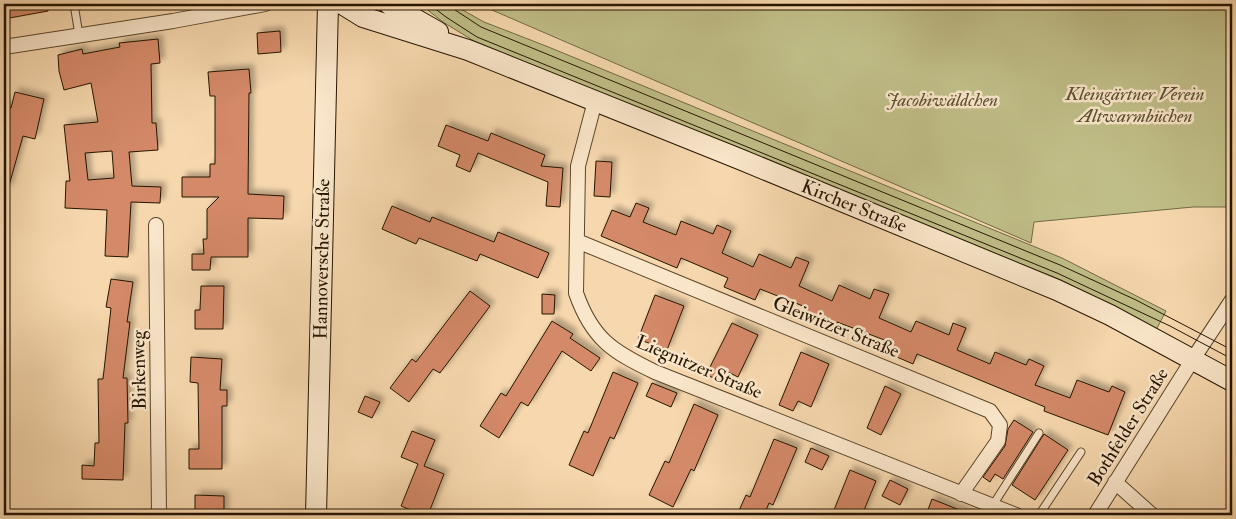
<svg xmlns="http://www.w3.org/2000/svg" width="1236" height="519" viewBox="0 0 1236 519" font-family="'IM FELL Double Pica',serif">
<defs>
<filter id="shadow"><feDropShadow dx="4.5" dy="-4.5" stdDeviation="2.5" flood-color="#0004"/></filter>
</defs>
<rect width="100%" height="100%" fill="#f7d8ae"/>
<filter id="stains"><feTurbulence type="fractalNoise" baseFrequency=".004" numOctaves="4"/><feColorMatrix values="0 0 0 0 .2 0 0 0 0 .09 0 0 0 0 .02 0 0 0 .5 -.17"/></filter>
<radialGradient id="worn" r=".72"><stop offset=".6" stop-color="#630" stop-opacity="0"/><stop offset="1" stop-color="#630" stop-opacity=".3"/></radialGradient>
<!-- green -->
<path fill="#c0be88" stroke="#726a44" d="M420,4H452L484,22L546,46L1062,258L1166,311L1156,330L1061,280L474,41L443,22Z
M478,4H1232V207H1193L1034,222L1031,243Z"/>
<!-- building -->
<path fill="#d48967" stroke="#251500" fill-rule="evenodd" filter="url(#shadow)" d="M4,4H47L48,11L4,19Z
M280,31L281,52L258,54L257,33Z
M158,39L160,63L151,64L152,123H156L158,150L129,152L132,186L161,187L160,203L131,202L128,257L105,256L107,210L65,208L66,181H70L64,125L98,122L91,83L64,90L59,71L58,55L82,49L83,54L120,47L119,43ZM112,151L114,178L88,180L85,153Z
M249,69L251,93H249L248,194L284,196L283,219L248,218V257H211L210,270H192V254H204L203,239H207V209L219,197H182V177H210V164H215V96H210L208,72Z
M15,92L44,99L35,139L23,136L8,189H4V106L11,108Z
M446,125L488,141L491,133L545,155L541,166L563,168L560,207L546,206L548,182L478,153L470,172L456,166L460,155L438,146Z
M596,161L612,162L610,197L594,196Z
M636,203L649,208L643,222L676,235L681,221L713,234L717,225L731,231L722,253L753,267L759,254L791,268L796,257L809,262L799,286L832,301L839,285L870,299L874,289L889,294L879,318L911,332L916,321L949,335L953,323L966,328L957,350L990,364L995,352L1026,365L1029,359L1044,366L1035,385L1070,398L1077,380L1109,392L1112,386L1125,392L1108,435L1044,411L1045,407L917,354L913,364L883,351L887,341L837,322L833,332L803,318L808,308L760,289L755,300L724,287L728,278L681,258L677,268L601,236L612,210L630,217Z
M392,206L430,222L432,217L494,242L498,232L549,253L538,278L480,254L477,261L419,238L416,244L382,229Z
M111,279L133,282L127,322H130L123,378H127L128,423H125L123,480L82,479V465L94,466L95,443H99L98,379H103L111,308L106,307Z
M201,286H224L223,329H195V310H200Z
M470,291L490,306L440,373L433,369L409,402L390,388L412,359L416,362Z
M542,294L555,295L554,314H542Z
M655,295L684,306L667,350L638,339Z
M552,321L573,334L570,338L600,358L591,371L562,351L528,406L521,402L499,438L480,426L501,393L506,396Z
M732,323L758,335L738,377L726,371L722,381L706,375Z
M801,352L829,364L811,407L798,401L793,411L779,405Z
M191,357L222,359L220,390H227V406H222V469H189V449H199L198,383L190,382Z
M613,372L638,383L614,439L610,437L593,476L569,465L584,431L588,433Z
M652,383L677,393L671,407L646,396Z
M885,386L901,394L881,435L867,428Z
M365,396L380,402L372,418L358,412Z
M694,404L718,415L694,471L691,469L673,507L649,495L665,461L669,463Z
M1014,420L1033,432L1003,479L995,474L990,482L983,477L1005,446L1008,429Z
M412,431L435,440L424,466L444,474L428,515H423L401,506L418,464L401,457Z
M1044,434L1068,450L1035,500L1012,485Z
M774,439L797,448L773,505L769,503L764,515H737L746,495L750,497Z
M811,448L829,456L822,470L805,462Z
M850,470L876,481L862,515H832Z
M890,480L908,489L900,505L882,496Z
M195,495L224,496V515H195Z
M932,499L972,515H926Z"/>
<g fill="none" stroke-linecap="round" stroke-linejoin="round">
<!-- service casing -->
<g stroke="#5a462c" stroke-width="9">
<path id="service" d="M74,4L79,35
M993,505L1039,433
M1039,515L1081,452"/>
</g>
<!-- minor casing -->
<g stroke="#5a462c" stroke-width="16">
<path id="minor" d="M4,47L173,21L265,4
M595,101L578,166L576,293C592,339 613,352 655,372L1016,515
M156,225L159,515
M577,241L990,411L1000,425L998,441L961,494
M1115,482L1152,515
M1095,515L1193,359L1232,300"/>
</g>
<!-- secondary casing -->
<g stroke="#251500" stroke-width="22">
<path id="secondary" d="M342,4L363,17L468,50L742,160L1057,290L1110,315L1232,381
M389,4L438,32
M316,515L328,4"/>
</g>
<!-- service -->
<use href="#service" stroke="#fae6ca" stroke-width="7"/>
<!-- minor -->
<use href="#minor" stroke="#fae6ca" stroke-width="14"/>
<!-- secondary -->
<use href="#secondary" stroke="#fae6ca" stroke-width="20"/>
<!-- tram -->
<path stroke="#251500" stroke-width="1" d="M429,4L446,17L477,37L1057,273L1170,326L1232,359
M446,4L481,27L1060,265L1136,300L1232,350"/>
</g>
<g text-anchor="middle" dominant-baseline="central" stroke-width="5" stroke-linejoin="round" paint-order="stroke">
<!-- park labels -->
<g font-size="19" font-style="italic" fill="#5b5030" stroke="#fae6ca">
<text x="1135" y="94">Kleingärtner Verein<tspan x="1135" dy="22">Altwarmbüchen</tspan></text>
<text x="942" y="100">Jacobiwäldchen</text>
</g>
<!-- street labels -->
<g font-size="19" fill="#251500" stroke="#fae6ca">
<text transform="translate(854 206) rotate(22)">Kircher Straße</text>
<text transform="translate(322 259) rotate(-89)">Hannoversche Straße</text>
<text transform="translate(836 327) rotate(22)">Gleiwitzer Straße</text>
<text transform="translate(699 367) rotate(23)">Liegnitzer Straße</text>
<text transform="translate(139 370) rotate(-91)">Birkenweg</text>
<text transform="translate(1128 427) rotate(-58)">Bothfelder Straße</text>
</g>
</g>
<!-- margin -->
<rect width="1236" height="519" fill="none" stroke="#f7d8ae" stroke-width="20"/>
<rect x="5" y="5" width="1226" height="509" fill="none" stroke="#251500" stroke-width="2.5"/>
<rect x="10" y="10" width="1216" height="499" fill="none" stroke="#251500"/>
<rect width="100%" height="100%" filter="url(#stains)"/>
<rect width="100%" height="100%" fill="url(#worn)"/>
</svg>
